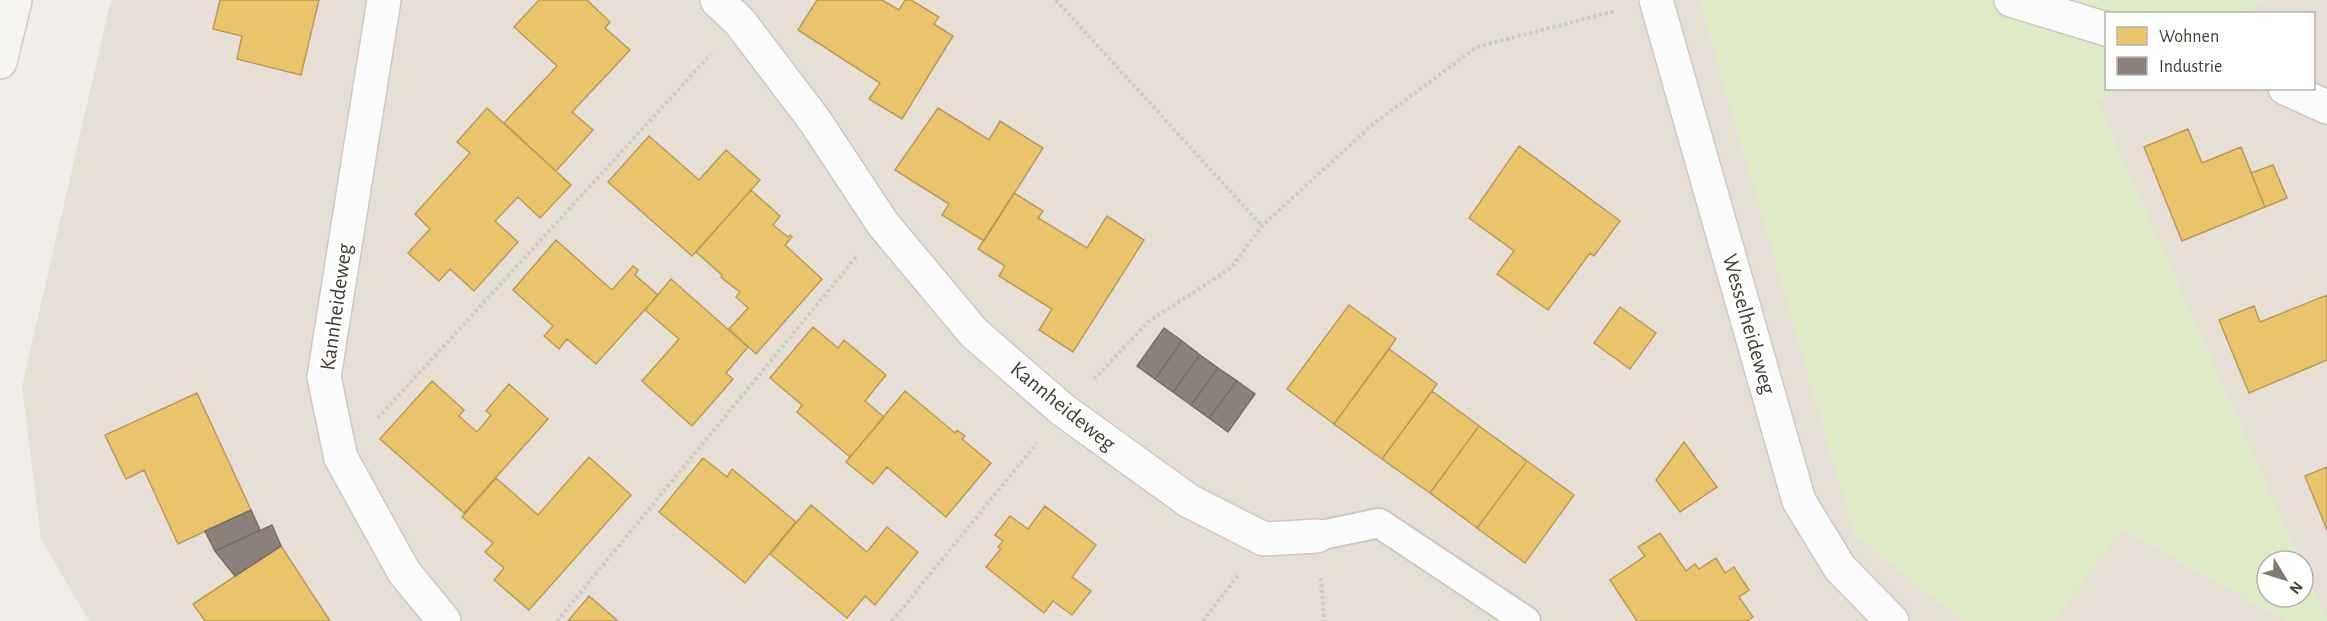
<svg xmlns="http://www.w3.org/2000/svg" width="2327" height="621" viewBox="0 0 2327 621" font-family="'Alegreya Sans',sans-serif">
<rect width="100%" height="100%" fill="#f0ede8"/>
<!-- residential -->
<path fill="#e5dfd5" d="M111,0H1700L1855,535L1963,621H89L41,539L22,386Z
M2266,0H2327V621L2303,567V561H2300L2097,102L2120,89L2314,88V14L2243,13Z
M2122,528L2286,621H2053Z"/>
<!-- green -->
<path fill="#dfebc7" d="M1700,0H2266L2243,13L2106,14V88L2120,89L2097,102L2300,561H2267V597H2303V567L2327,621H2286L2123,528L2053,621H1963L1855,535Z"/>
<!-- homes -->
<path fill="#e9c46a" stroke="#b89c5a" stroke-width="1.5" d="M220,0H319L301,75L237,59L242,36L213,29Z
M539,0H587L610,22L605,28L630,50L572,112L593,130L556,171L504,123L557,66L514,27Z
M817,0H882L899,10L905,0H911L939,17L934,24L953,36L902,119L869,99L880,83L798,30Z
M487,108L571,185L540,218L518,197L495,221L518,242L474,291L450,269L439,281L408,253L430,229L415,214L470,153L457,142Z
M938,108L989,140L1000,121L1043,148L984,241L942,215L949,204L895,170Z
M2188,129L2202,163L2241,147L2265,207L2182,241L2144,147Z
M649,136L699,180L726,150L760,180L692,256L608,182Z
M1519,146L1620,221L1594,256L1590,253L1548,310L1497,274L1514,251L1469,218Z
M2273,165L2287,198L2265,207L2251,173Z
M751,190L780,216L773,225L788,237L790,235L792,237L785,245L822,279L756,354L729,329L748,308L736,297L740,292L723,279L721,277L722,275L696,252Z
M1014,193L1043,211L1038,218L1087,248L1107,216L1144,240L1073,352L1039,330L1052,309L999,276L1005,266L978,249Z
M556,240L612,290L633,266L638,270L635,275L658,295L596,364L567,339L559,349L544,336L553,326L513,290Z
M671,279L748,347L726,373L733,379L692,426L642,381L679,339L645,310Z
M2327,295V360L2249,393L2219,320L2254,306L2260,322Z
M1349,305L1396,339L1334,424L1287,389Z
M1620,307L1656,333L1630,369L1594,343Z
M813,327L838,348L844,340L886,375L865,401L884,417L850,457L797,412L802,405L770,378Z
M1389,349L1437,384L1382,459L1334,424Z
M432,381L464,410L459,416L477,432L491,415L486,411L509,384L548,419L464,513L380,439Z
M905,391L955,433L957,430L965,436L962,439L991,463L946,517L887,467L873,484L846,462Z
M1432,391L1479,426L1430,493L1382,459Z
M197,393L251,510L178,544L144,470L126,479L105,435Z
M1479,426L1527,461L1477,528L1430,493Z
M1684,442L1717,487L1680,512L1656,480Z
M589,457L631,495L529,610L494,580L504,568L485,552L493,543L462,517L496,478L538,515Z
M703,458L727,477L732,469L796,522L745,583L659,512Z
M1527,461L1574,495L1525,563L1477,528Z
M2327,467V530L2305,476Z
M811,505L867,552L887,527L918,552L875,605L865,596L847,618L770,554Z
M1045,506L1096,545L1072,577L1091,591L1072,615L1053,601L1044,613L986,567L1001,549L998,547L1003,541L995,535L1010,516L1028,529Z
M1660,533L1686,571L1695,564L1699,569L1716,558L1725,573L1734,567L1749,590L1739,597L1753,617L1747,621H1637L1610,580L1645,556L1638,547Z
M281,546L330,621H205L193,604Z
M589,596L618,621H568Z"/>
<!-- industry -->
<path fill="#8a817c" stroke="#766d66" stroke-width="1.5" d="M1164,328L1182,341L1155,379L1137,366Z
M1182,341L1200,355L1173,392L1155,379Z
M1200,355L1218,368L1191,405L1173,392Z
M1218,368L1237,381L1209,418L1191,405Z
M1237,381L1255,394L1228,432L1209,418Z
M251,510L260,530L215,551L205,531Z
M272,525L281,546L235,576L215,551Z"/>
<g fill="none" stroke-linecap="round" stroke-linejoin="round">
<!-- lane casing -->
<g stroke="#ccc9c4" stroke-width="32">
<path id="lane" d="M1317,536L1379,523L1526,621"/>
</g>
<!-- street casing -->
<g stroke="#ccc9c4" stroke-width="36">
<path id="street" d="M384,0L324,377L341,458L404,572L444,621
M717,0L740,22L815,121L883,224L974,333L1063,410L1189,501L1264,539L1317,536
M1656,0L1799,501L1840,568L1892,621
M2011,0L2106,29
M2285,88L2327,107"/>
</g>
<!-- secondary casing -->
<g stroke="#d0cabf" stroke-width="36">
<path id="secondary" d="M0,62L15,0"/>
</g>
<!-- path -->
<path stroke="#cecbc7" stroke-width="4" stroke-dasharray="3 3" stroke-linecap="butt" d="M1056,0L1262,226
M1094,379L1148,322L1231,268L1262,226L1373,124L1477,47L1615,11
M378,418L711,54
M1321,578L1324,621
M557,621L856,257
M892,621L1037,443
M1203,621L1239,574"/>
<!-- lane -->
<use href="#lane" stroke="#fdfcfc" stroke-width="28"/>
<!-- street -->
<use href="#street" stroke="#fdfcfc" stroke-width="33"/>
<!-- secondary -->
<use href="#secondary" stroke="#f6f4ee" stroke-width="33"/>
</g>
<g text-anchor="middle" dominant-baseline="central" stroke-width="6" stroke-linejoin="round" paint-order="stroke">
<!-- street labels -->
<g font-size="22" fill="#463e34" stroke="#fff">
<text transform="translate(336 307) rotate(-82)">Kannheideweg</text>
<text transform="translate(1749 324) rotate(74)">Wesselheideweg</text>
<text transform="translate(1063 406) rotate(39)">Kannheideweg</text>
</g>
</g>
<!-- legend -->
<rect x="2105" y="12" width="210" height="78" fill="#ffffff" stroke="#b5b2ae" stroke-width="1.5"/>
<rect x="2117" y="27" width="30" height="18" fill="#e9c46a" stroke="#b5b2ae" stroke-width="1.5"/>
<text x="2159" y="42" font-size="18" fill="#463e34">Wohnen</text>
<rect x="2117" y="57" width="30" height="18" fill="#8a817c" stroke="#b5b2ae" stroke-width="1.5"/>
<text x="2159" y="72" font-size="18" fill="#463e34">Industrie</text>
<!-- north arrow -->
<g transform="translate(2285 579) rotate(128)"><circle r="28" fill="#ffffff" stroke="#b5b2ae" stroke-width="1.5"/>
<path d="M0-4.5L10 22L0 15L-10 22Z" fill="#827b73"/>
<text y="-9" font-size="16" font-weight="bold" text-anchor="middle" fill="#463e34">N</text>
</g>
</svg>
